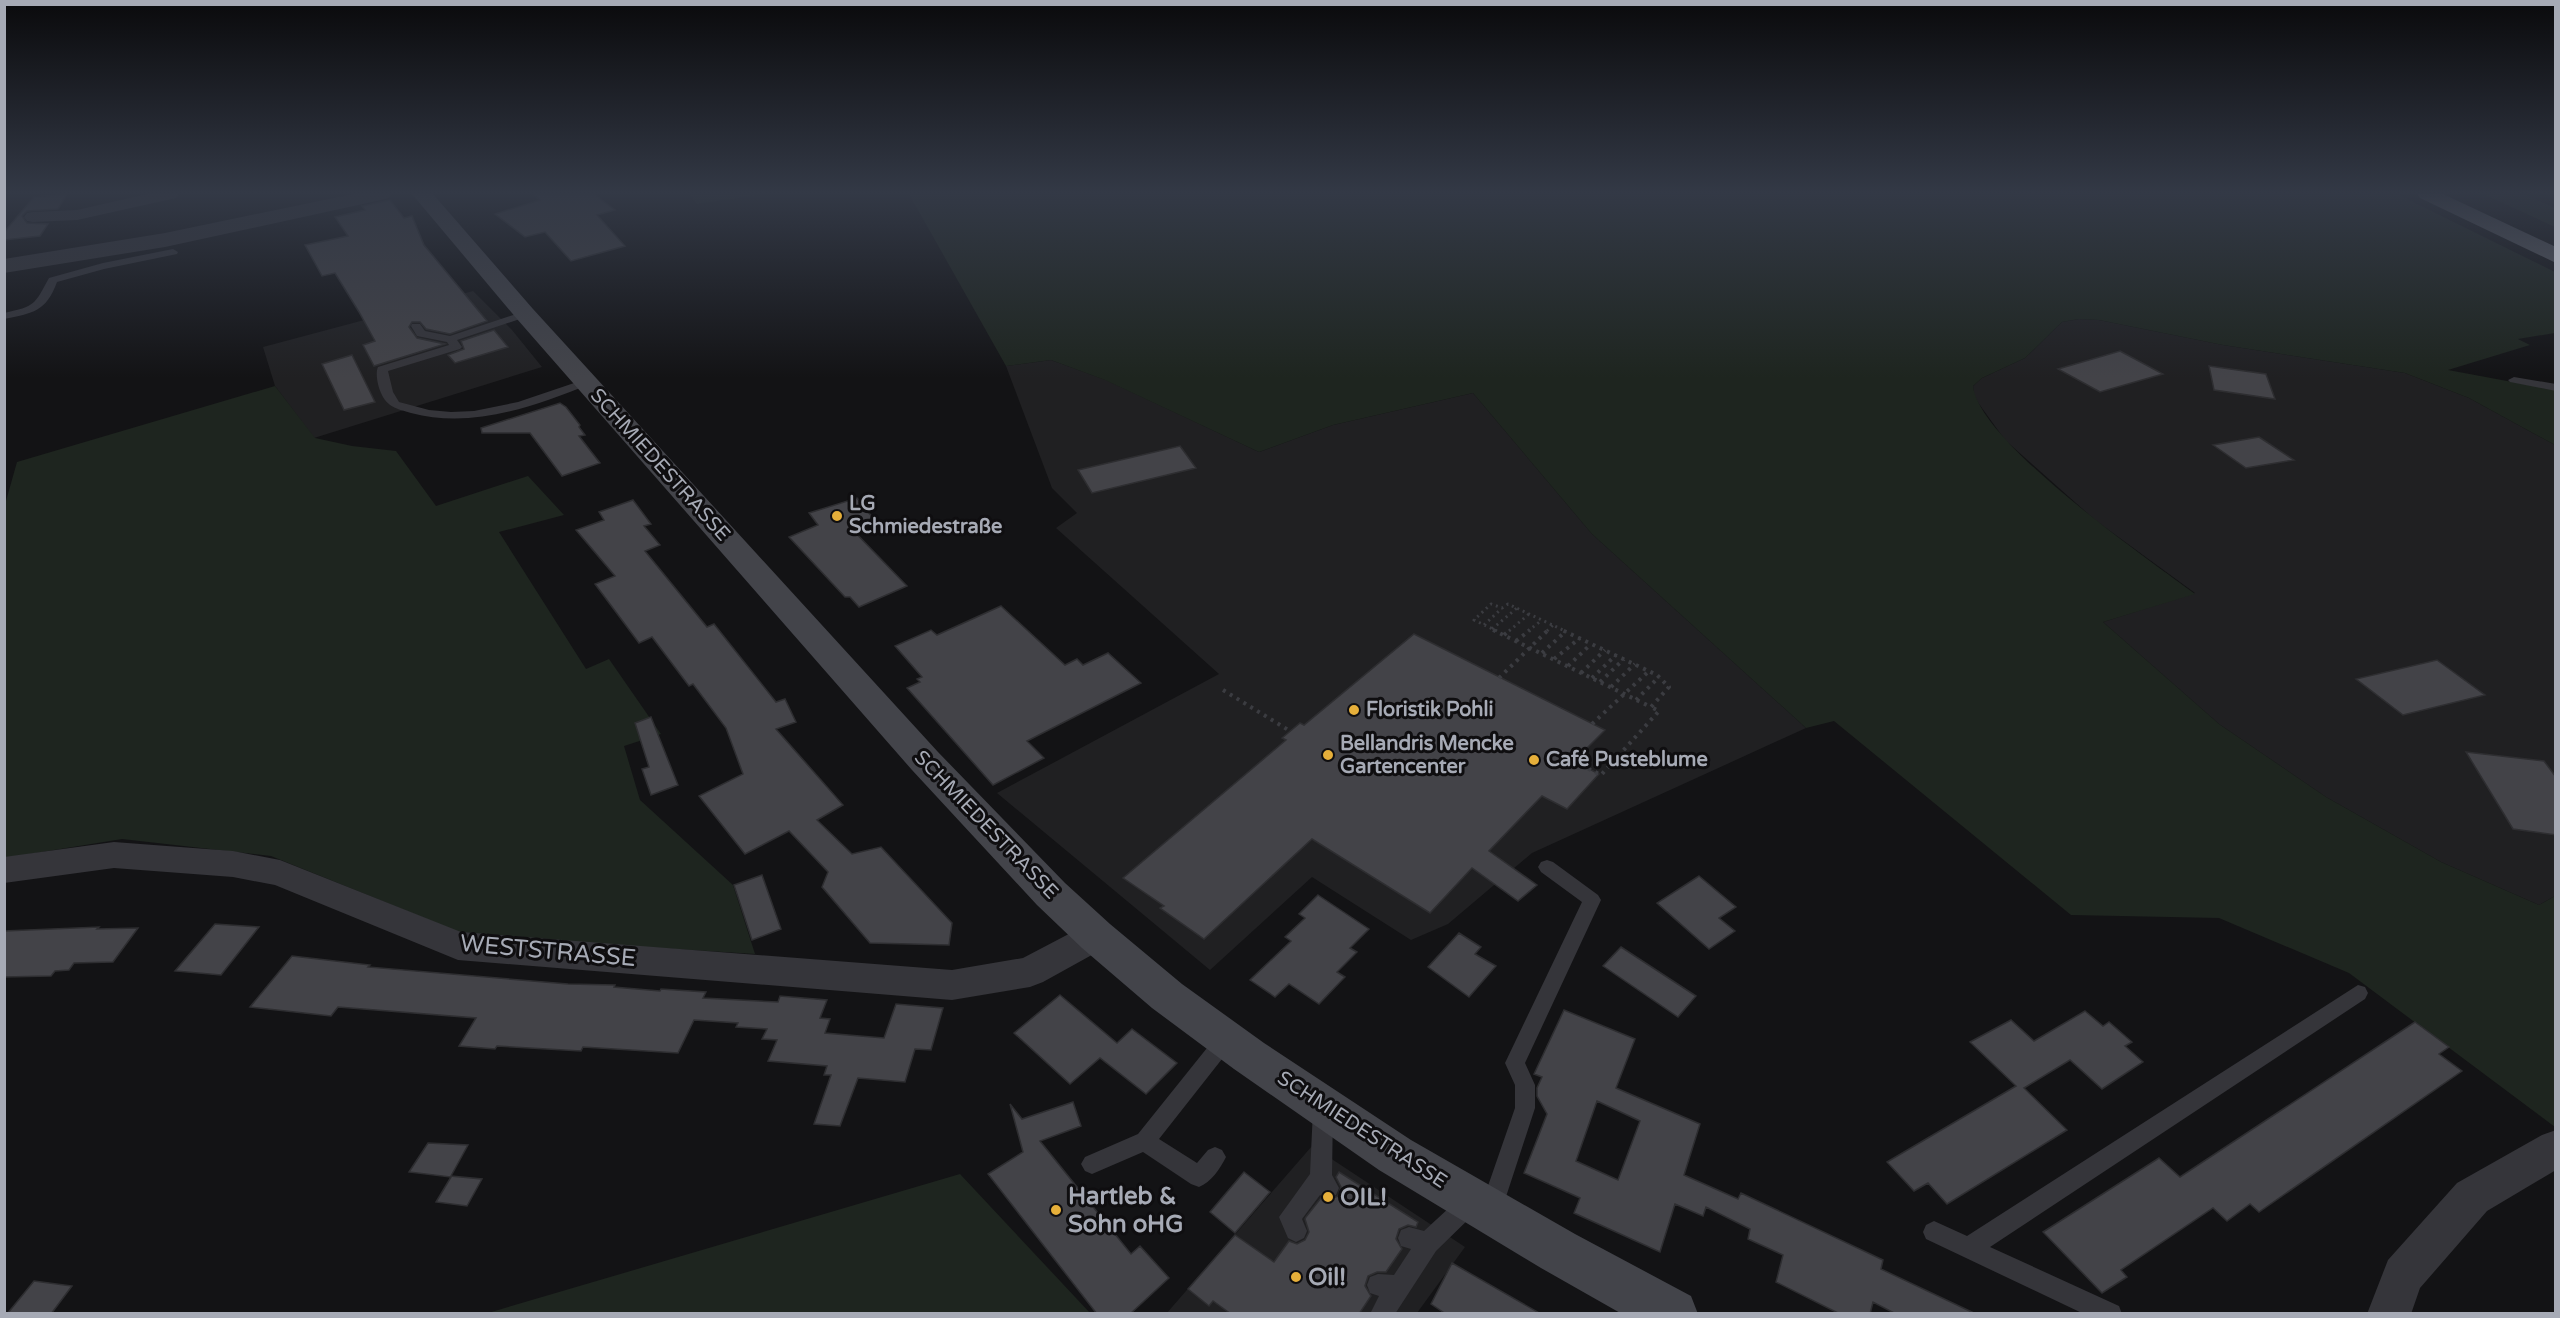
<svg xmlns="http://www.w3.org/2000/svg" width="2560" height="1318" viewBox="0 0 2560 1318" font-family="'Varela Round',sans-serif">
<rect width="100%" height="100%" fill="#131315"/>
<!-- built -->
<path fill="#202022" d="M473,291L512,330L542,367L314,438L275,386L263,347Z
M2079,319L2099,320L2223,345L2405,373L2469,398L2555,445V896L2539,905L2441,862L2326,797L2219,724L2103,622L2195,593L2095,520L2005,440L1974,397L1973,386L1982,378L2025,358L2062,322Z
M1051,360L1106,380L1259,452L1333,425L1473,393L1592,534L1806,728L1532,853L1448,924L1411,940L1312,877L1210,970L997,793L1219,674L1056,528L1077,513L1052,488L1006,366Z
M1312,1146L1465,1247L1417,1313L1166,1314Z"/>
<!-- green -->
<path fill="#1e251f" d="M690,194H764L697,204Z
M909,194H2397L2555,272V333L2518,339L2530,345L2448,370L2555,390V445L2469,398L2405,373L2223,345L2099,320L2079,319L2062,322L2025,358L1982,378L1973,386C1979,442 2148,559 2195,594L2103,622L2219,724L2326,797L2441,862L2539,905L2555,896V1127L2349,973L2219,918L2071,915L1834,721L1806,728L1592,534L1473,393L1333,425L1259,452L1105,380L1051,360L1006,366Z
M2483,194H2524L2555,208V227Z
M275,386L315,438L352,446L396,451L436,506L528,476L564,515L499,532L586,669L609,659L661,734L624,746L640,800L733,885L755,954L469,936L271,856L122,839L5,858L4,508L17,462Z
M960,1174L1090,1313H488Z"/>
<!-- building -->
<path fill="#434348" stroke="#2e2e31" stroke-width="1.5" fill-rule="evenodd" d="M67,194L58,209L27,211L22,216L27,223L48,224L40,236L4,240V232L34,197Z
M533,194H594L615,210L597,215L625,246L571,261L545,232L525,237L495,214L540,200Z
M390,200L404,218L412,216L424,245L487,321L450,334L426,329L420,322H412L409,327L417,338L445,344L374,366L363,345L375,341L359,312L335,273L322,276L305,245L348,236L335,217L365,210L362,206Z
M494,330L508,347L455,363L448,355L464,349L461,341Z
M2120,351L2163,374L2100,392L2058,369Z
M352,355L375,402L344,410L322,364Z
M2209,366L2266,374L2275,399L2214,390Z
M560,403L566,407L580,425L579,427L585,435L579,436L600,463L562,476L530,433H482L481,428Z
M2259,437L2294,460L2246,468L2213,445Z
M1180,446L1196,468L1092,493L1078,470Z
M857,498L873,518L849,526L907,586L859,607L850,597H845L789,537L818,525L809,513Z
M633,500L651,524L644,526L660,545L645,551L707,627L714,624L776,702L785,699L796,722L776,729L843,805L817,820L852,854L881,847L952,923L949,945L870,943L822,887L828,872L789,831L745,854L699,796L743,774L726,728L693,684L689,686L652,637L639,643L595,584L615,576L576,530L604,520L599,512Z
M1001,606L1065,665L1077,659L1083,665L1108,653L1141,683L1027,741L1044,758L993,785L907,688L920,682L917,679L922,677L895,646L931,630L937,635Z
M1414,634L1605,730L1574,761L1599,774L1567,809L1542,796L1489,851L1537,885L1518,901L1472,868L1430,913L1312,839L1204,939L1160,908L1164,906L1123,878L1286,740L1282,738L1300,723L1304,725Z
M2437,660L2485,695L2403,715L2356,679Z
M651,717L678,785L651,795L642,769L649,767L635,723Z
M2466,752L2544,761L2556,777V835L2513,829Z
M762,875L781,929L752,940L734,885Z
M1699,876L1736,907L1719,918L1735,931L1709,949L1657,903Z
M1318,895L1369,929L1350,948L1357,952L1337,972L1345,977L1319,1004L1289,984L1275,997L1250,980L1291,941L1285,937L1305,918L1299,914Z
M215,924L259,927L221,975L175,971Z
M99,927L97,929L138,928L113,962L74,963L69,970L55,971L51,976L4,977V931Z
M1459,933L1481,947L1475,954L1496,966L1469,997L1428,967Z
M1621,947L1696,996L1678,1017L1603,966Z
M292,956L370,965L368,967L568,984L615,985L614,987L660,991L661,989L706,992L703,998L778,1002L780,996L827,1000L820,1018L830,1019L825,1033L860,1036L884,1038L896,1004L943,1008L931,1050L915,1049L905,1082L858,1078L840,1126L814,1124L831,1075H824L827,1066L768,1061L777,1040L762,1039L767,1029L736,1027L738,1023L694,1020L678,1053L583,1047L581,1051L497,1046L495,1049L459,1046L476,1018L338,1007L331,1016L250,1007Z
M1060,995L1117,1043L1132,1029L1177,1063L1146,1094L1100,1058L1070,1084L1014,1033Z
M1564,1010L1635,1039L1616,1088L1700,1124L1684,1175L1738,1199L1741,1193L1883,1260L1881,1269L1976,1314H1896L1873,1302L1870,1314H1840L1776,1282L1783,1255L1748,1239L1750,1229L1706,1207L1703,1216L1675,1204L1660,1252L1574,1213L1580,1198L1524,1173L1547,1114L1537,1096V1088L1542,1077L1534,1074ZM1597,1101L1640,1121L1618,1180L1576,1161Z
M2085,1011L2103,1026L2109,1022L2132,1042L2125,1046L2143,1062L2102,1089L2070,1060L2024,1088L2067,1130L1947,1204L1928,1183L1914,1191L1887,1162L2016,1086L1970,1042L2011,1020L2034,1041Z
M2415,1022L2449,1047L2439,1054L2462,1071L2259,1212L2250,1204L2227,1221L2213,1208L2121,1270L2127,1277L2102,1293L2043,1232L2159,1158L2180,1177Z
M1073,1102L1081,1126L1040,1141L1131,1254L1140,1246L1169,1278L1130,1314H1097L988,1174L1023,1152L1010,1104L1022,1119Z
M428,1143L468,1145L451,1176L482,1179L467,1206L436,1202L451,1177L409,1172Z
M1244,1172L1270,1192L1235,1233L1210,1212Z
M1339,1172L1418,1222L1416,1227L1408,1225L1399,1229L1396,1239L1402,1249L1386,1272H1377L1368,1276L1365,1286L1371,1296L1359,1314H1231L1213,1301L1209,1306L1188,1289L1235,1235L1274,1262L1289,1241L1297,1244L1305,1240L1309,1232L1305,1219L1306,1217L1321,1198L1329,1200L1338,1196L1341,1187L1336,1177Z
M1452,1263L1541,1314H1446L1431,1304Z
M34,1281L72,1286L51,1314H7Z"/>
<g fill="none" stroke-linecap="round" stroke-linejoin="round">
<!-- path-far1 -->
<path stroke="#3b3c41" stroke-width="3" stroke-dasharray="2 4" stroke-linecap="butt" d="M1484,625L1500,610
M1492,629L1517,608
M1497,631L1474,620L1491,604L1502,608L1508,604L1565,631
M1509,631L1529,614
M1528,631L1542,620
M1547,631L1553,625"/>
<!-- path -->
<path stroke="#3b3c41" stroke-width="4" stroke-dasharray="3 5" stroke-linecap="butt" d="M1493,630L1651,707L1669,687L1657,675L1562,630
M1504,635L1510,630
M1516,641L1530,630
M1542,653L1566,631
M1554,659L1580,638
M1568,666L1591,644
M1581,673L1605,650
M1499,678L1548,630
M1592,678L1616,655
M1600,682L1624,659
M1611,687L1635,664
M1223,690L1290,731
M1636,700L1659,677
M1592,724L1649,671
M1581,765L1601,775L1659,711L1651,707"/>
<!-- service -->
<path fill="#35353a" fill-rule="evenodd" d="M173,249L178,252L177,254L104,269L57,282C46,312 33,313 4,319V313C36,306 34,305 49,278L103,263Z
M525,311L529,312V316L457,340L462,347L460,349L388,371L393,392L399,402L429,410L451,412L474,411L518,402L586,379L592,382L590,384C533,407 472,429 411,413C397,409 387,407 381,393C378,386 375,374 378,367L449,345L447,342L417,336L411,326L412,324H420L425,331L450,336Z
M2514,377L2556,384V391L2510,382L2508,380Z
M1547,860L1553,862L1598,895L1601,900L1525,1063L1535,1085V1108L1502,1209L1499,1216L1491,1219L1483,1216L1480,1209L1515,1108V1085L1505,1063L1582,902L1541,872L1538,867L1541,862Z
M2358,985L2365,987L2368,993L2365,999L1990,1247L2119,1306L2122,1314H2084L1926,1239L1923,1232L1926,1225L1934,1221L1967,1236Z
M1226,1031L1233,1033L1236,1039L1233,1045L1159,1139L1197,1163L1208,1150L1215,1147L1222,1150L1226,1157C1220,1169 1211,1182 1199,1187L1191,1184L1143,1152L1092,1174L1085,1171L1081,1164L1085,1157L1138,1134L1219,1033Z
M1323,1101L1330,1103L1333,1110L1332,1175L1339,1188L1336,1195L1328,1198L1320,1195L1302,1219L1307,1231L1304,1238L1296,1242L1288,1238L1279,1217L1310,1174L1313,1110L1316,1103Z
M1471,1192L1479,1195L1482,1202L1479,1209L1436,1251L1395,1314H1370L1379,1296L1370,1293L1367,1285L1370,1277L1378,1274L1394,1275L1411,1249L1401,1246L1398,1238L1401,1230L1409,1227L1424,1231L1463,1195Z"/>
<!-- minor -->
<path fill="#35353a" fill-rule="evenodd" d="M147,194H179L176,198L77,220L33,222L27,221L24,217L27,213L33,212L77,210Z
M114,842L233,851L280,860L461,932L952,970L1023,958L1084,926L1096,922L1108,926L1113,936L1108,946L1043,982L1030,987L952,1000L458,960L275,885L233,877L114,868L4,883V857Z
M2556,1130V1170L2487,1211L2420,1288L2411,1314H2367L2388,1260L2457,1183L2542,1135Z"/>
<!-- tertiary -->
<path fill="#35353a" fill-rule="evenodd" d="M353,194H391L388,198L381,200L165,247L4,273V259L165,233Z"/>
<!-- secondary -->
<path fill="#43444a" fill-rule="evenodd" d="M412,194H433L533,309L938,752L1065,883L1110,924L1182,984L1264,1043L1411,1140L1575,1234L1691,1296L1698,1314H1622L1541,1268L1379,1170L1234,1069L1152,1008L1082,948L1037,905L912,770L517,319Z"/>
<!-- motorway -->
<path fill="#61636a" fill-rule="evenodd" d="M2417,194H2443L2556,247V263L2420,198Z"/>
</g>
<!-- sky -->
<linearGradient id="sky" x2="0" y2="1"><stop stop-color="#0a0a0c"/><stop offset="0.51" stop-color="#333946"/><stop offset="1" stop-color="#333946" stop-opacity="0"/></linearGradient>
<rect width="2560" height="378" fill="url(#sky)"/>
<!-- markers -->
<g fill="#e6af3a" stroke="#0f0e10" stroke-width="2">
<circle cx="837" cy="516" r="6"/>
<circle cx="1354" cy="710" r="6"/>
<circle cx="1328" cy="755" r="6"/>
<circle cx="1534" cy="760" r="6"/>
<circle cx="1328" cy="1197" r="6"/>
<circle cx="1056" cy="1210" r="6"/>
<circle cx="1296" cy="1277" r="6"/>
</g>
<g text-anchor="middle" dominant-baseline="central" stroke-width="6" stroke-linejoin="round" paint-order="stroke">
<!-- street labels -->
<g font-size="20" fill="#a6aab5" stroke="#0f0e10">
<text transform="translate(660 465) rotate(48)">SCHMIEDESTRASSE</text>
<text transform="translate(986 825) rotate(46)">SCHMIEDESTRASSE</text>
<text transform="translate(1362 1130) rotate(33)">SCHMIEDESTRASSE</text>
</g>
<!-- poi labels -->
<g font-size="20" font-weight="bold" fill="#a6aab5" stroke="#0f0e10" text-anchor="start">
<text x="849" y="504">LG<tspan x="849" dy="23">Schmiedestraße</tspan></text>
<text x="1366" y="710">Floristik Pohli</text>
<text x="1340" y="744">Bellandris Mencke<tspan x="1340" dy="23">Gartencenter</tspan></text>
<text x="1546" y="760">Café Pusteblume</text>
</g>
<!-- near-street labels -->
<g font-size="24" fill="#a6aab5" stroke="#0f0e10">
<text transform="translate(548 951) rotate(5)">WESTSTRASSE</text>
</g>
<!-- near-poi labels -->
<g font-size="24" font-weight="bold" fill="#a6aab5" stroke="#0f0e10" text-anchor="start">
<text x="1068" y="1196">Hartleb &amp;<tspan x="1068" dy="28">Sohn oHG</tspan></text>
<text x="1340" y="1197">OIL!</text>
<text x="1308" y="1277">Oil!</text>
</g>
</g>
<!-- border -->
<rect width="2560" height="1318" fill="none" stroke="#a6aab5" stroke-width="12"/>
</svg>
